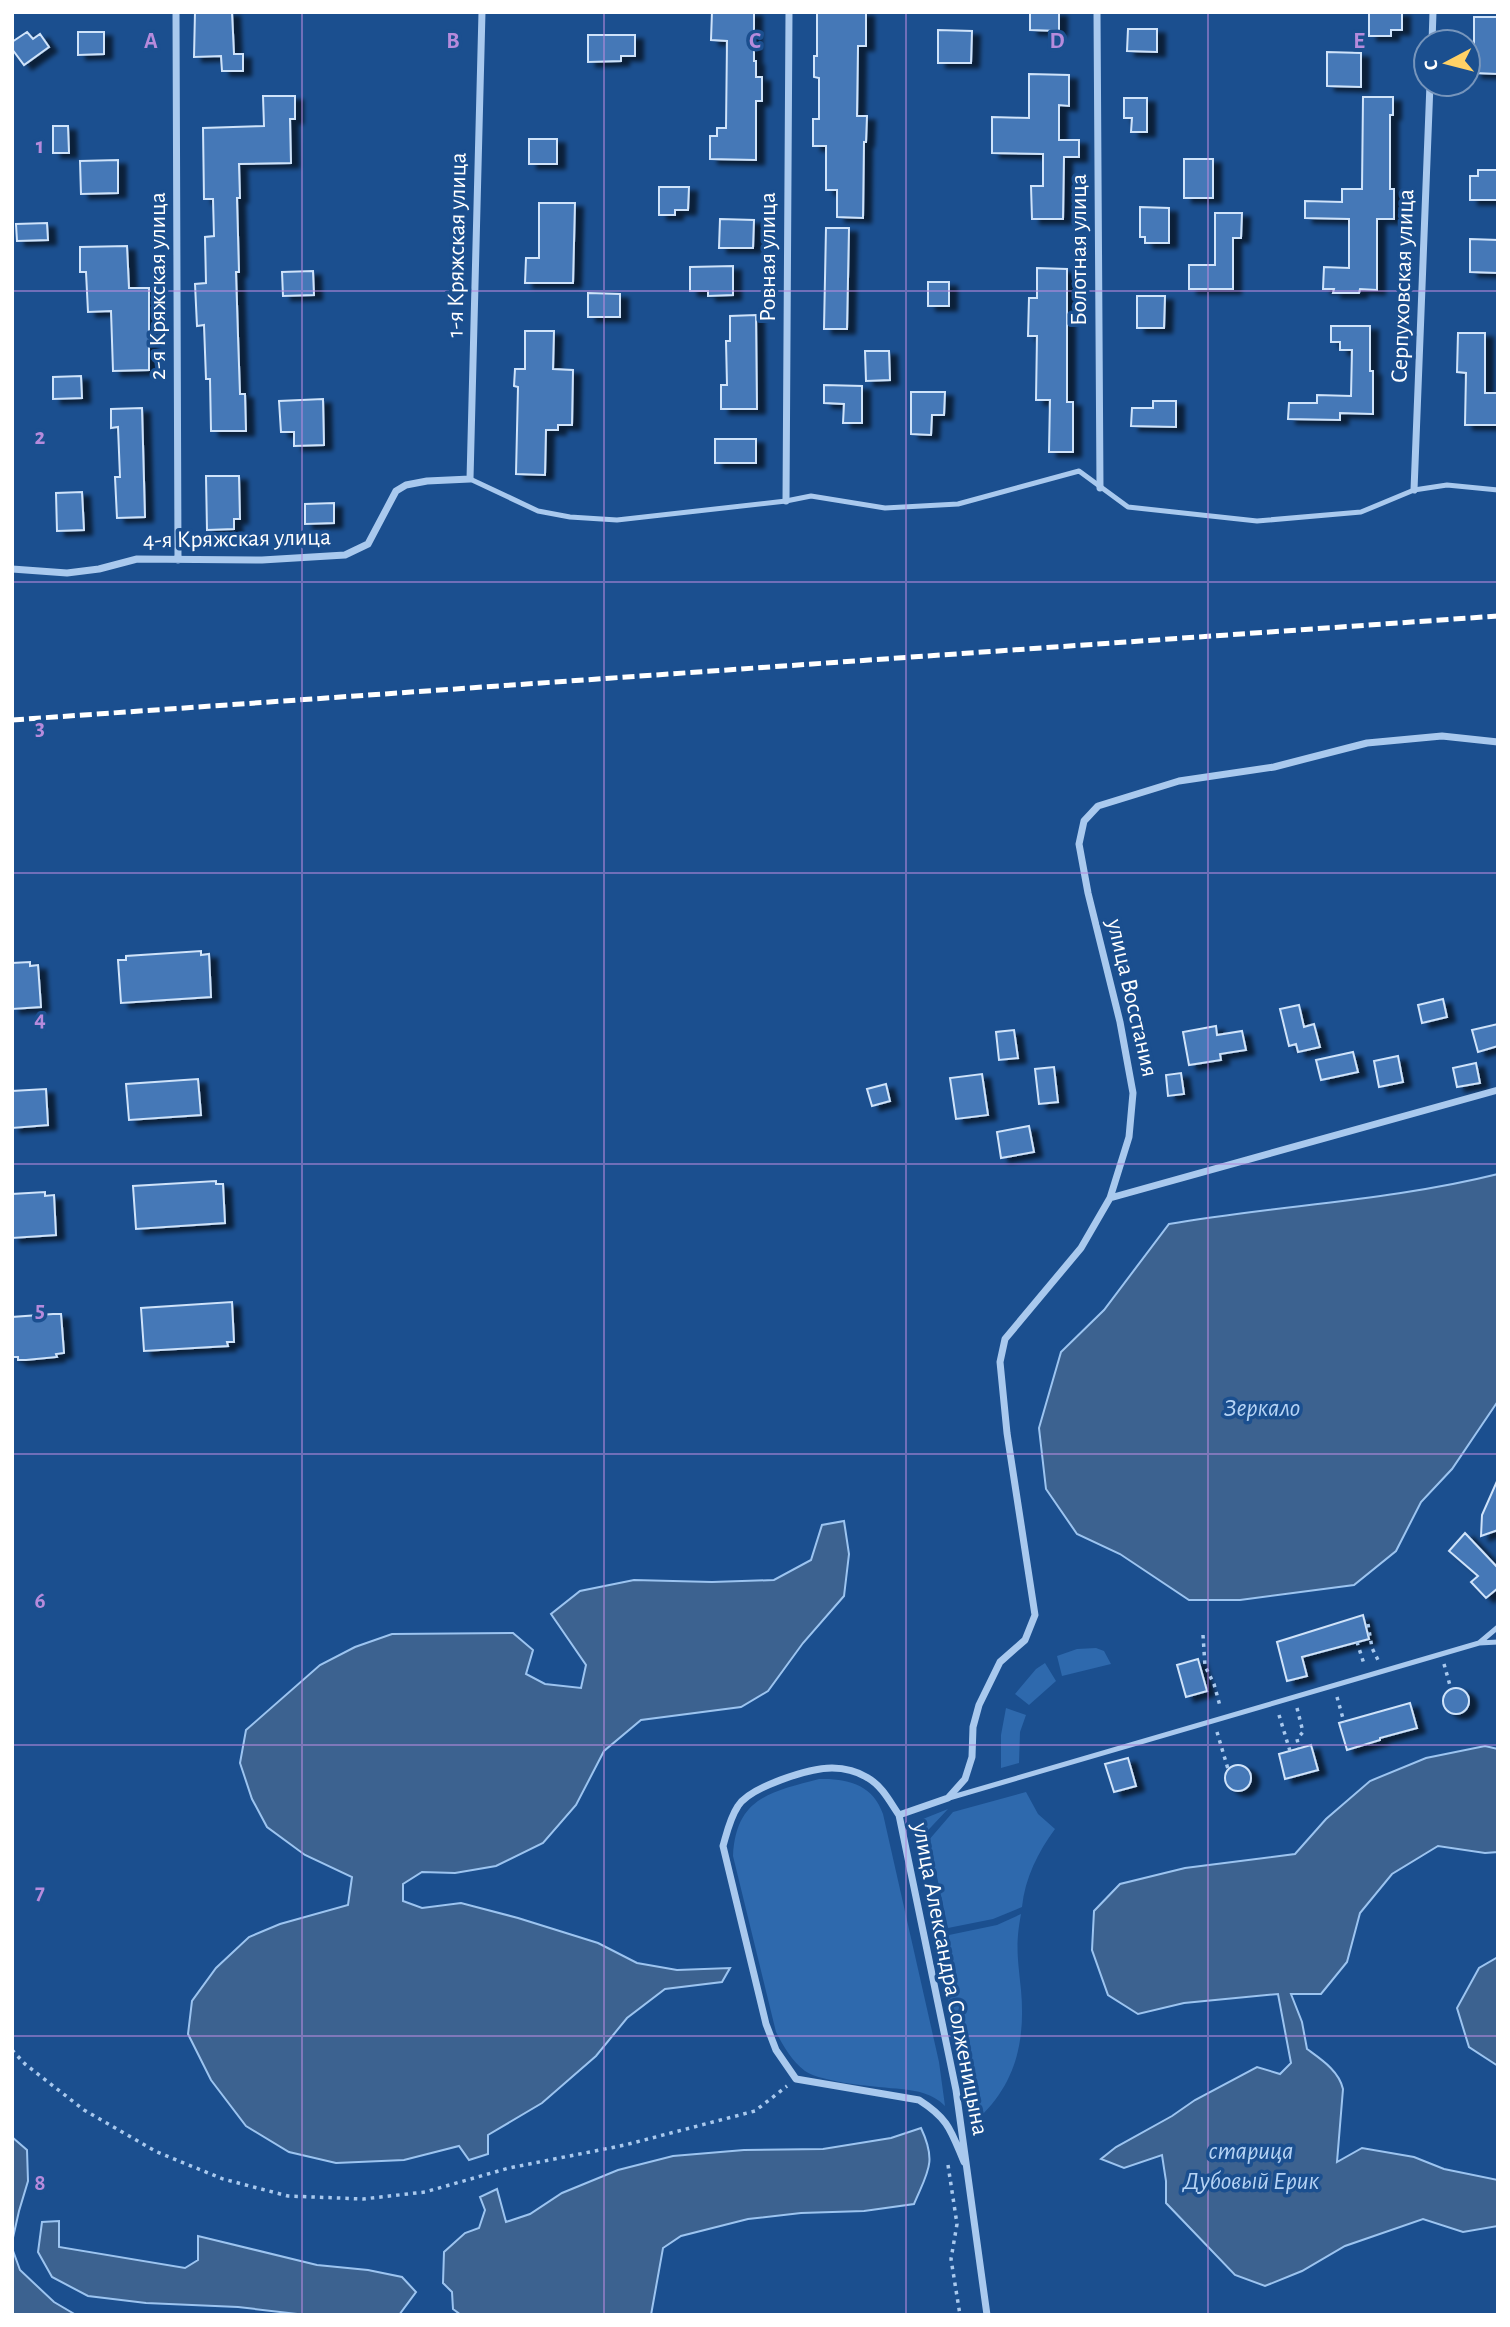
<svg xmlns="http://www.w3.org/2000/svg" width="1510" height="2327" viewBox="0 0 1510 2327" font-family="'Alegreya Sans',sans-serif">
<defs>
<filter id="shadow"><feDropShadow dx="8" dy="4.5" stdDeviation="2" flood-color="#0009"/></filter>
</defs>
<rect width="100%" height="100%" fill="#1b4f8f"/>
<!-- green -->
<path fill="#2e69ad" d="M1096,1648L1104,1651L1111,1664L1062,1676L1057,1656L1077,1649Z
M1045,1663L1056,1681L1029,1705L1015,1694L1036,1669Z
M1006,1708L1026,1715L1020,1732L1019,1763L1001,1768V1735Z
M819,1779C848,1778 873,1785 883,1814L939,2062L945,2106C932,2093 918,2091 901,2089C878,2087 823,2083 805,2071C792,2061 783,2046 776,2032L733,1856C736,1797 771,1792 819,1779Z
M1026,1792L1038,1814L1055,1829C1038,1852 1025,1878 1022,1907L993,1919L948,1928L936,1872L927,1868L922,1848L953,1812Z
M948,1809L916,1843L915,1834L923,1819Z
M1021,1914C1015,1946 1018,1959 1021,1990C1026,2045 1014,2089 971,2125L961,2060L938,1952L949,1935L997,1925Z"/>
<!-- water -->
<path fill="#3c6290" stroke="#9cc4f0" stroke-width="2" d="M1498,1174V1401L1452,1469L1421,1502L1396,1551L1354,1585L1240,1600H1189L1120,1554L1077,1534L1046,1489L1039,1428L1061,1352L1104,1310L1169,1224C1278,1205 1390,1201 1498,1174Z
M844,1521L849,1554L844,1596L803,1643L768,1691L741,1707L641,1720L604,1751L576,1805L543,1843L496,1866L455,1873L422,1872L403,1884V1901L422,1908L461,1903L518,1918L598,1943L637,1963L677,1970L730,1968L722,1982L665,1989L627,2018L596,2056L542,2103L488,2135V2154L469,2160L459,2146L404,2160L336,2163L289,2152L246,2126L211,2080L188,2034L192,2001L216,1968L249,1937L280,1924L348,1905L352,1877L305,1855L267,1827L252,1799L240,1763L246,1730L320,1665L355,1647L392,1634L513,1633L533,1650L526,1674L545,1684L581,1688L586,1665L551,1614L580,1591L634,1580L712,1582L774,1580L811,1560L822,1525Z
M1485,1746L1498,1749V1852L1485,1853L1438,1846L1392,1874L1360,1913L1347,1962L1321,1994H1291L1302,2022L1307,2049C1322,2060 1339,2071 1343,2089L1337,2162L1362,2148L1414,2157L1444,2169L1498,2180V2226L1463,2232L1423,2219L1345,2246L1302,2271L1265,2286L1235,2275L1166,2203V2181L1162,2155L1124,2168L1101,2159L1116,2147L1172,2116L1195,2100L1257,2067L1280,2074L1291,2063L1278,1994L1184,2003L1138,2014L1108,1995L1092,1950L1094,1911L1120,1884L1185,1868L1295,1854L1326,1819L1370,1781L1426,1758Z
M1498,1957V2066L1469,2047L1457,2008L1479,1968Z
M921,2128C937,2162 928,2171 914,2204L864,2211L801,2213L748,2219L681,2236L663,2248L651,2315H461L453,2309L452,2292L443,2283L444,2252L465,2233L479,2228L485,2210L480,2197L497,2189L506,2222L530,2214L562,2193L618,2170L673,2156L744,2150L823,2149L891,2138Z
M12,2137L27,2150L28,2181L19,2211L12,2242Z
M59,2221V2247L185,2268L198,2260V2236L317,2265L368,2270L402,2277L416,2292L399,2315H306L238,2307L146,2303L88,2296L52,2277L38,2252L42,2222Z
M12,2248L20,2270L54,2302L76,2315H12Z"/>
<!-- building -->
<path fill="#4478b7" stroke="#cfe3fa" stroke-width="2" filter="url(#shadow)" d="M195,12H232L234,54H243V71H222L221,56L194,57Z
M712,12H754V61H756V77H762V101H756V160L710,159V136H717V128H726L727,41L711,40Z
M817,12H866V46H858L857,116H867L866,142H864L863,218L837,217V190H826V146H813V119H819V78L814,77V56H817Z
M1030,12H1059V31L1030,30Z
M1369,12H1402V30H1391V36H1369Z
M1474,17H1498V74L1474,73Z
M1128,29H1157V52L1127,51Z
M938,30L972,31L971,63H938Z
M27,32L33,39L40,34L49,47L24,65L12,49V42Z
M78,32H104V54L78,55Z
M588,35H635V56H621V61L588,62Z
M1327,52L1361,53V87L1327,86Z
M1029,74L1069,75V106L1059,105V140H1079V157H1064L1063,219H1032L1031,186H1043V154L992,153V117L1029,118Z
M263,96H295V119H290L291,163L239,164L240,198H237L239,272H236L238,336L240,394H245L246,431H211L210,379H206L204,325L197,326L195,284L206,283L205,237L214,236L213,199H204L203,128L264,126Z
M1363,97H1393V115H1390V189H1394V219H1377V290L1360,289L1359,293H1333L1334,289H1323L1324,267L1349,268V219L1305,218V201L1342,202V189H1362Z
M1124,98H1147V132H1131L1132,118H1124Z
M53,126H68L69,153H53Z
M529,139H557V164H529Z
M1184,159H1213V198H1184Z
M118,160V193L81,194L80,161Z
M1478,170H1498V200H1470V176H1478Z
M659,187H689L688,210H675V215H659Z
M539,203H575L573,283H525L526,258H539Z
M1140,207L1169,208V243H1145V237H1140Z
M1215,213H1242L1241,238H1233V289H1189V265H1215Z
M720,219L754,220L753,248H719Z
M47,223L48,240L17,241L16,224Z
M826,228H849L847,329H824Z
M1470,239L1498,240V273L1470,272Z
M127,246L129,288H149V370L113,371L111,311L88,312L86,272H80V247Z
M733,266V295L708,296V291H690V267Z
M1037,268L1067,269V402H1073V452H1049L1050,400H1036L1037,336H1028L1029,298H1037Z
M313,271L314,295L283,296L282,272Z
M928,282H949V306H928Z
M588,293L620,294V317H588Z
M1137,296H1165L1164,328H1137Z
M756,315L757,409H721V385H727L726,341H730V316Z
M1331,326H1370V371H1373V414L1340,413V420L1288,419L1289,403H1317V395L1351,396L1352,350H1340V342H1331Z
M525,331H554L553,369L573,370L572,425H558V430H546L545,475L516,474L518,387L514,386L515,369H525Z
M1458,333H1485V393H1498V425H1465L1466,373L1457,372Z
M865,351H889L890,380L866,381Z
M81,376L82,398L53,399V377Z
M824,385L862,386V423H843L844,404L824,403Z
M911,392H945L944,415H932L931,435L911,434Z
M323,399L324,445L294,446V432H281L279,401Z
M1153,401H1176V427L1131,426L1132,408H1153Z
M142,408L145,517L117,518L115,477H120L118,427L111,428V409Z
M715,439H756V463H715Z
M206,476H239L240,519H234V529L207,530Z
M82,492L84,530L57,531L56,493Z
M334,503V523L305,524V504Z
M201,951V955L209,954L211,997L121,1003L118,960H126V956Z
M30,962V966L38,965L41,1007L12,1009V963Z
M1443,999L1447,1017L1422,1023L1418,1005Z
M1299,1005L1304,1027L1314,1024L1320,1047L1298,1052L1296,1044L1289,1046L1280,1009Z
M1498,1024V1046L1478,1052L1472,1030Z
M1216,1026L1217,1035L1242,1031L1246,1050L1220,1054L1221,1060L1189,1065L1183,1032Z
M1014,1030L1018,1058L999,1060L996,1032Z
M1353,1052L1358,1072L1321,1080L1316,1060Z
M1398,1056L1403,1082L1379,1087L1374,1061Z
M1476,1063L1480,1083L1457,1087L1453,1068Z
M1054,1067L1058,1102L1039,1104L1035,1069Z
M1181,1073L1184,1094L1168,1096L1166,1075Z
M982,1074L988,1115L956,1119L950,1078Z
M198,1079L201,1115L129,1120L126,1084Z
M886,1084L890,1101L872,1106L867,1089Z
M46,1089L48,1125L12,1128V1091Z
M1029,1126L1034,1152L1001,1158L997,1132Z
M216,1181V1184H223L225,1223L136,1229L133,1186Z
M45,1192V1196L54,1195L56,1235L12,1238V1194Z
M232,1302L234,1342H227L228,1346L144,1351L141,1308Z
M53,1314H61L64,1353L56,1354L57,1357L26,1360H18V1357H12V1317Z
M1498,1479V1530L1481,1536L1482,1515Z
M1465,1533L1498,1568V1588L1486,1598L1471,1582L1478,1576L1449,1551Z
M1363,1615L1369,1639L1302,1657L1307,1676L1287,1681L1277,1642Z
M1198,1659L1207,1691L1186,1697L1177,1665Z
M1443 1701a13 13 0 1 1 26 0a13 13 0 1 1-26 0Z
M1410,1703L1417,1728L1380,1738V1740L1347,1750L1339,1723Z
M1311,1745L1318,1770L1285,1779L1279,1754Z
M1128,1758L1136,1786L1114,1792L1105,1764Z
M1225 1778a13 13 0 1 1 26 0a13 13 0 1 1-26 0Z"/>
<g fill="none" stroke-linecap="round" stroke-linejoin="round">
<!-- path -->
<path stroke="#a9c9ee" stroke-width="3.5" stroke-dasharray="3.5 5" stroke-linecap="butt" d="M1368,1624L1372,1648L1378,1660
M1203,1635L1205,1666L1214,1684L1220,1706
M1357,1642L1364,1664
M1444,1664L1451,1689
M1337,1697L1344,1722
M1297,1708L1303,1732L1297,1739L1299,1748
M1279,1715L1290,1751
M1217,1732L1228,1769
M12,2050L25,2064L84,2110L157,2152L223,2179L288,2196L363,2199L425,2192L509,2168L625,2145L755,2111L787,2086
M948,2165L957,2224L951,2259L960,2315"/>
<!-- service -->
<path stroke="#a9c9ee" stroke-width="5" d="M470,479L538,511L570,517L617,520L786,501L811,496L885,508L958,504L1079,471L1128,507L1257,521L1361,512L1414,490L1447,485L1498,490
M1479,1643L1498,1627
M949,1798L1479,1643L1498,1642"/>
<!-- minor -->
<path stroke="#a9c9ee" stroke-width="7" d="M176,12L178,560
M1097,12L1100,488
M1432,42L1433,12
M1414,490L1430,84
M786,501L789,12
M12,569L67,573L99,569L137,559L262,560L345,555L368,544L396,491L406,485L427,481L470,479L482,12
M1110,1198L1498,1090
M899,1815L948,1798L965,1779L972,1757L973,1727L979,1705L1000,1662L1025,1640L1035,1615L1007,1433L1000,1362L1005,1339L1081,1248L1110,1198L1129,1137L1133,1093L1120,1022L1088,893L1079,844L1084,821L1098,806L1179,781L1274,767L1367,743L1442,736L1498,742
M964,2162C951,2131 949,2119 919,2100L796,2079L776,2050L766,2024L723,1846C727,1832 730,1818 738,1806C750,1787 809,1768 832,1768C844,1768 857,1771 868,1778C882,1786 890,1802 899,1815L956,2090L987,2315"/>
<!-- rail -->
<path stroke="#fff" stroke-width="5" stroke-dasharray="12 5" stroke-linecap="butt" d="M12,720L1498,616"/>
</g>
<!-- grid -->
<path fill="none" stroke="#b68bdc" stroke-width="2" stroke-opacity="0.55" d="M302,12V2315M604,12V2315M906,12V2315M1208,12V2315M12,291H1498M12,582H1498M12,873H1498M12,1164H1498M12,1454H1498M12,1745H1498M12,2036H1498"/>
<g text-anchor="middle" dominant-baseline="central" stroke-width="7" stroke-linejoin="round" paint-order="stroke">
<!-- street labels -->
<g font-size="24" fill="#fff" stroke="#1b4f8f">
<text transform="translate(457 245) rotate(-89)">1-я Кряжская улица</text>
<text transform="translate(1079 250) rotate(-90)">Болотная улица</text>
<text transform="translate(768 257) rotate(-90)">Ровная улица</text>
<text transform="translate(158 286) rotate(-90)">2-я Кряжская улица</text>
<text transform="translate(1403 286) rotate(-88)">Серпуховская улица</text>
<text transform="translate(237 539) rotate(-1)">4-я Кряжская улица</text>
<text transform="translate(1132 998) rotate(77)">улица Восстания</text>
<text transform="translate(950 1979) rotate(79)">улица Александра Солженицына</text>
</g>
<!-- water labels -->
<g font-size="26" font-style="italic" fill="#b5d3f5" stroke="#1b4f8f">
<text x="1262" y="1408">Зеркало</text>
<text x="1251" y="2151">старица<tspan x="1251" dy="30">Дубовый Ерик</tspan></text>
</g>
</g>
<g font-size="23" text-anchor="middle" font-weight="bold" fill="#b68bdc" stroke="#1b4f8f" stroke-width="7" stroke-linejoin="round" paint-order="stroke">
<text x="151" y="48">A</text>
<text x="453" y="48">B</text>
<text x="755" y="48">C</text>
<text x="1057" y="48">D</text>
<text x="1359" y="48">E</text>
<text x="40" y="153">1</text>
<text x="40" y="444">2</text>
<text x="40" y="735">3</text>
<text x="40" y="1026">4</text>
<text x="40" y="1317">5</text>
<text x="40" y="1608">6</text>
<text x="40" y="1899">7</text>
<text x="40" y="2190">8</text>
</g>
<!-- border -->
<rect width="1510" height="2327" fill="none" stroke="#ffffff" stroke-width="28"/>
<!-- north arrow -->
<g transform="translate(1447 63) rotate(263)"><circle r="33" fill="#1b4f8f" stroke="#7695bc" stroke-width="2"/>
<path d="M0-5L12 26L0 18L-12 26Z" fill="#ffd166"/>
<text y="-10" font-size="19" font-weight="bold" text-anchor="middle" fill="#ffffff">С</text>
</g>
</svg>
